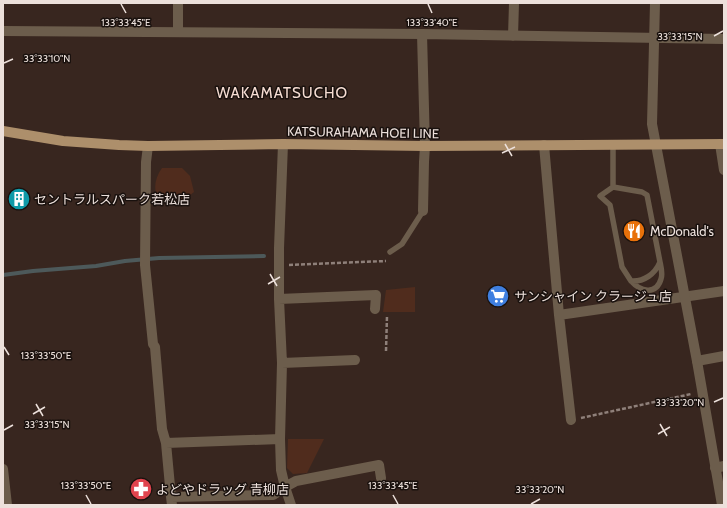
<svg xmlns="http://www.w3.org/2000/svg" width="727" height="508" viewBox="0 0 727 508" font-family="Cabin,'Noto Sans JP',sans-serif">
<rect width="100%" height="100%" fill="#38261f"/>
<!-- green -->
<path fill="#502c1d" d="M162,168H182L190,176L194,192C189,196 184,201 178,203C153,208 150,184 162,168Z
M415,287V312H383L386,290Z
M288,439H324L307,473L293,474L287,468Z"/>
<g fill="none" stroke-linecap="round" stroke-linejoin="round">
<!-- stream -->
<path stroke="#4d595a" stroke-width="4" d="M3,275L33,271L96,266L125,261L159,258L264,256"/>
<!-- path -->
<path stroke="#8f807a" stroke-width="2.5" stroke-dasharray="4 2" stroke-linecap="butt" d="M289,265L386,261
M386,351L387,316
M581,418L691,394"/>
<!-- service -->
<path stroke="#6c5d4c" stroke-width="5.5" d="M613,187L642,192L647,195L660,262C655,274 644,282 631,281L622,267L610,205L600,196L613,187V145
M390,252L402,244L423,211
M631,281C640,291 656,296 661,279C663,274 661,267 660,262"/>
<!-- minor -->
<path stroke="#6c5d4c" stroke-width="10" d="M3,31L422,34L724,39
M178,32V3
M422,34L425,146L424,162L423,211
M513,36L514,3
M720,144L724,170
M544,145L559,315L571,420
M148,146L146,162L145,265L153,344L155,347L162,429L166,443
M279,299L376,295L375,309
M559,315L724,291
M697,361L724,356
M282,363L355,360
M715,468L724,466
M171,497L166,443L280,439
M172,505L171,497L273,495L285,487L281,470L280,439L282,363L279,299V248L283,144
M291,505L285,487L296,481L379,465L381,478"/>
<!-- tertiary -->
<path stroke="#6c5d4c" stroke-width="10" d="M655,3L652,124L697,361L722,505
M3,469L7,505"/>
<!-- primary -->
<path stroke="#ad8f6b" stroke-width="10" d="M3,131L63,141L119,145L148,146L283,144L425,146L724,144"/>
</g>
<!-- ticks -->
<path fill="none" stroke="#ece0db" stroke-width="1.5" d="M121,4L126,13M428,4L432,13M714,36L723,31M4,63L13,59M505,144L512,156M502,153L515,147M270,274L277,286M268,284L280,277M4,347L9,355M714,402L723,398M36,404L43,416M33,414L45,407M660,424L667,436M4,430L13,425M658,434L670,427M86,495L91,504M393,495L398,504M531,504L540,499"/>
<!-- icons -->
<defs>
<g id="building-disc" transform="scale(1.15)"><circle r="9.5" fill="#0f9aa8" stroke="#19110e"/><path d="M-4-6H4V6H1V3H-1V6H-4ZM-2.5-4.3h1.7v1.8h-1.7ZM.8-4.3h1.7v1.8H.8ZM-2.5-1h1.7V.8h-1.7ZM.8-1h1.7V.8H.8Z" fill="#fff"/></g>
<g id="restaurant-disc" transform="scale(1.15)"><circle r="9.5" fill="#e8710a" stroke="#19110e"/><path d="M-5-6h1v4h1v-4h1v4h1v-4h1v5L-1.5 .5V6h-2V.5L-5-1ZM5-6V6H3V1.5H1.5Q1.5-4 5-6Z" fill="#fff"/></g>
<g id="supermarket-disc" transform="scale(1.15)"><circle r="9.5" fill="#3f7fe0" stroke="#19110e"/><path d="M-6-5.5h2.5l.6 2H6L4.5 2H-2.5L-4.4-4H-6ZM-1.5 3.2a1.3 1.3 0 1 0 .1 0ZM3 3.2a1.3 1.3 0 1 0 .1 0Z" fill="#fff"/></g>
<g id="pharmacy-disc" transform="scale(1.15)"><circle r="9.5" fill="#e0444e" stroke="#19110e"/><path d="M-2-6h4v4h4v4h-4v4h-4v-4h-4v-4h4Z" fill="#fff"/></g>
</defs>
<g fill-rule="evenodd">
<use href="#building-disc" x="19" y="199"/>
<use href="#restaurant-disc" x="634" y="231"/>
<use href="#supermarket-disc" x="498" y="296"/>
<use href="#pharmacy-disc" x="141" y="489"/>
</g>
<g text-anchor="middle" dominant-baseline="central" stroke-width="3" stroke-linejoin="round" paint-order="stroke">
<!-- street labels -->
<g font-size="13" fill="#ece0db" stroke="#19110e">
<text transform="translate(363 132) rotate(1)">KATSURAHAMA HOEI LINE</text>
</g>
<!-- poi labels -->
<g font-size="13" fill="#ece0db" stroke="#19110e" text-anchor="start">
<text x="34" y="199">セントラルスパーク若松店</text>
<text x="650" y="231">McDonald's</text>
<text x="514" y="296">サンシャイン クラージュ店</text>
<text x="156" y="489">よどやドラッグ 青柳店</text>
</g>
<!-- quarter labels -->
<g font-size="15" letter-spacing="1" fill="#f6ddd3" stroke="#19110e">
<text x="282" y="93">WAKAMATSUCHO</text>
</g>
</g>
<g font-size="10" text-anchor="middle" fill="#ece0db" stroke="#19110e" stroke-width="3" stroke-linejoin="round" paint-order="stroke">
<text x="126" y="26">133°33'45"E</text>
<text x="432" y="26">133°33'40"E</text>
<text x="680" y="40">33°33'15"N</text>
<text x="47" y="62">33°33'10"N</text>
<text x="46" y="359">133°33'50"E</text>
<text x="680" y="406">33°33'20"N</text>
<text x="47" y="428">33°33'15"N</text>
<text x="86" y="489">133°33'50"E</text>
<text x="393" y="489">133°33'45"E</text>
<text x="540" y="493">33°33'20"N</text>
</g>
<!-- border -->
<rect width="727" height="508" fill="none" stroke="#ece0db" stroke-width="8"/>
</svg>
